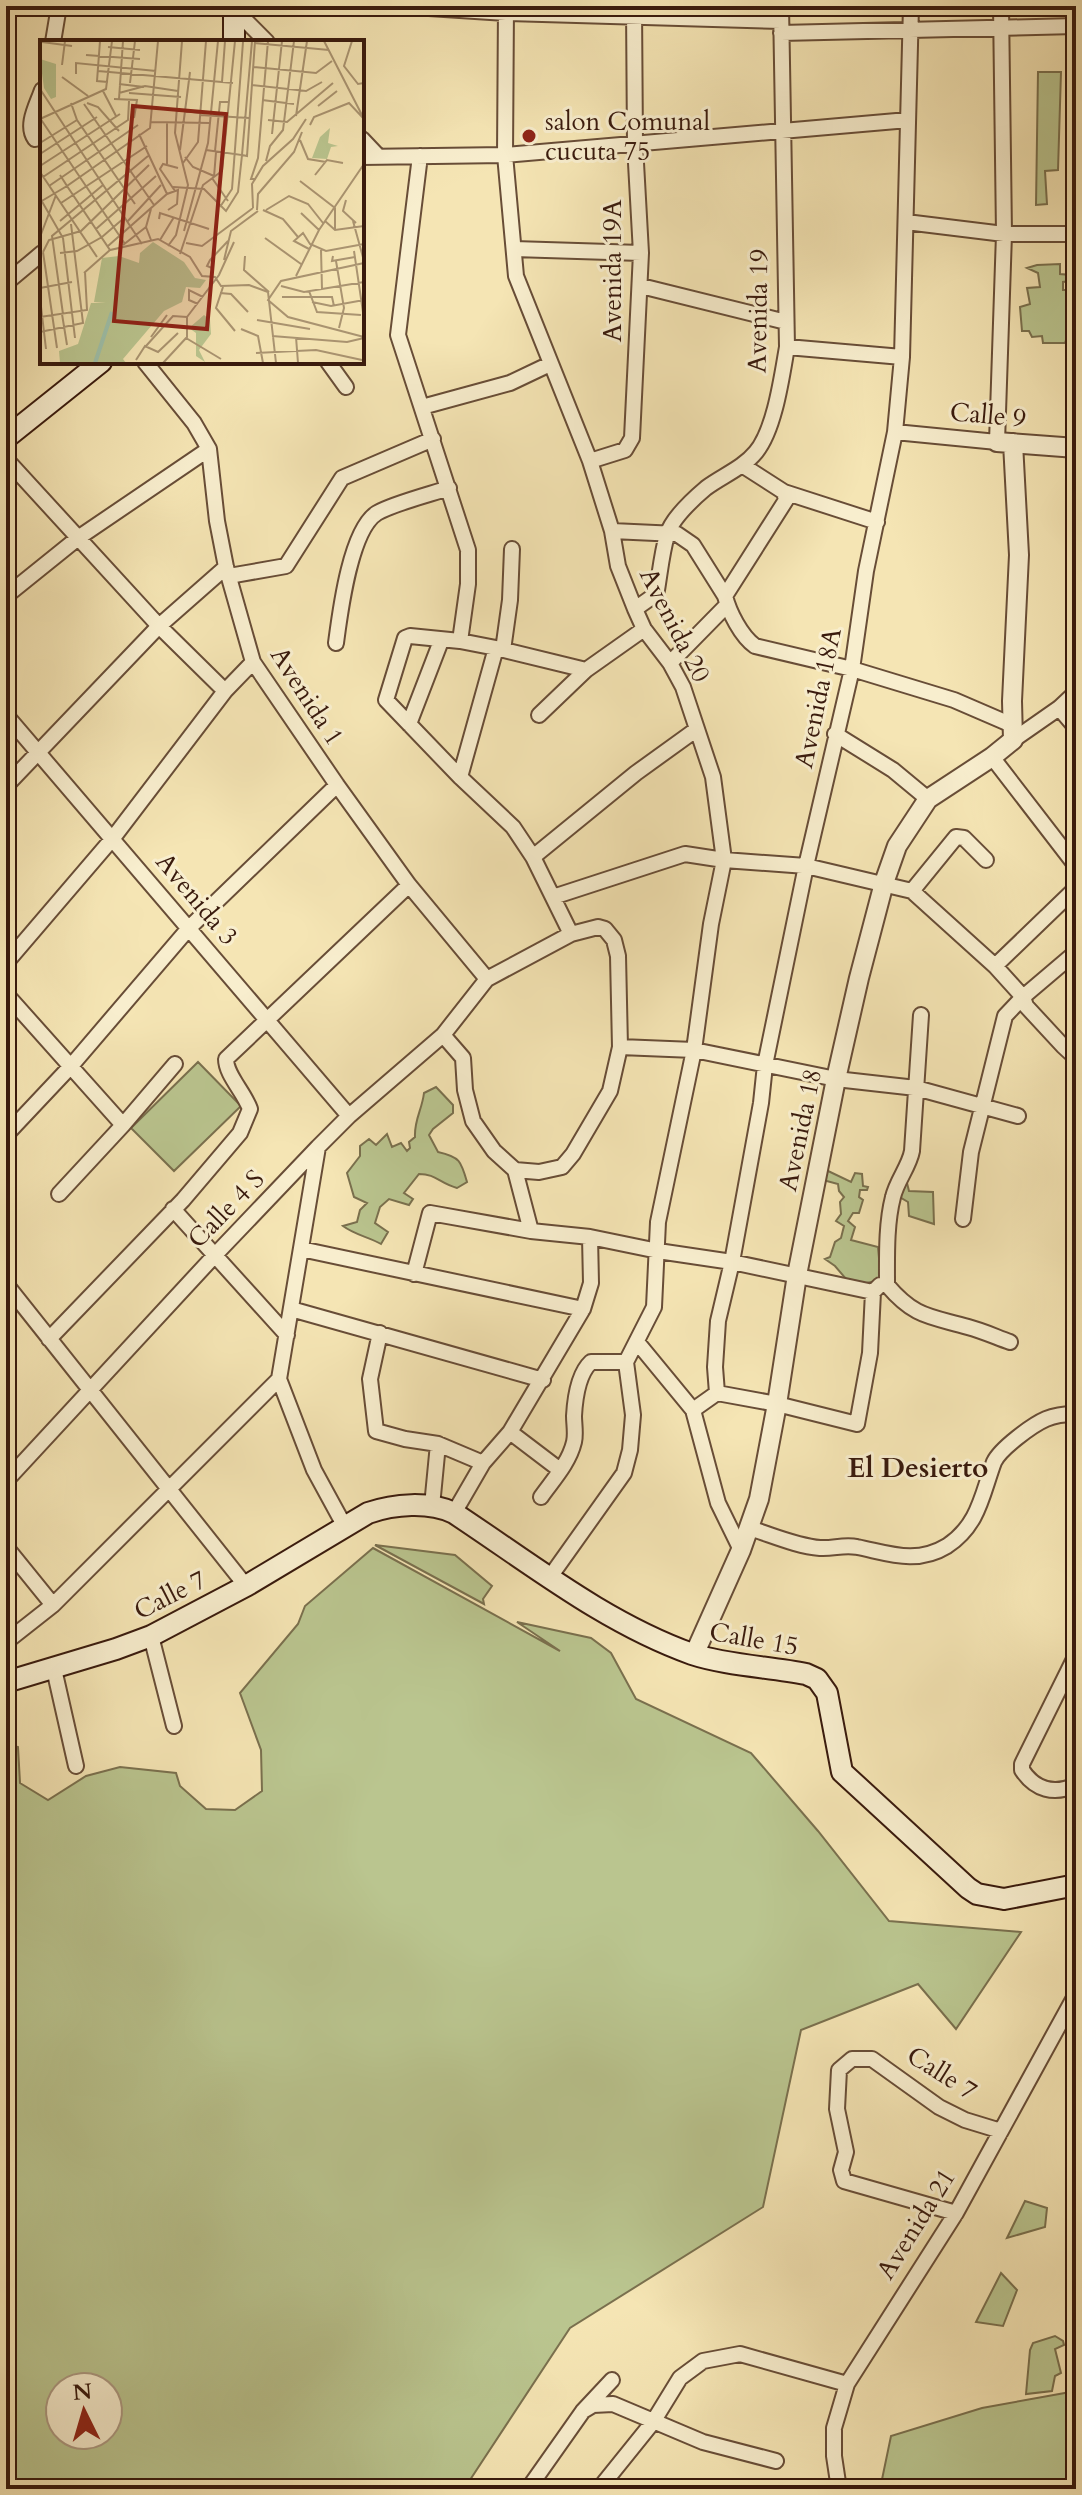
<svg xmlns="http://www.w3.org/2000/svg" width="1082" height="2495" viewBox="0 0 1082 2495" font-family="Cardo,serif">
<rect width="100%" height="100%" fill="#f5e5b4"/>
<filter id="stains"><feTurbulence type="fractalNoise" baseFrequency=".0025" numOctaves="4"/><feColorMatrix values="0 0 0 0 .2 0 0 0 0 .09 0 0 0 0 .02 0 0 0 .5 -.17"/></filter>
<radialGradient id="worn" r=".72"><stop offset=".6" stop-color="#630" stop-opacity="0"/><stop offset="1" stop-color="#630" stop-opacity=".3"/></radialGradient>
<!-- green -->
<path fill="#bac58f" stroke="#7a704e" stroke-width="2" fill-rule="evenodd" d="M1038,72H1061L1058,170L1045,171L1047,204L1036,205Z
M1060,264V274L1071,275V281L1063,282V290H1074L1076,325L1071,326L1065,343H1043L1042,336L1032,337L1029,331H1022L1020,307L1030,304L1027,288L1040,287L1038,273L1027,268L1037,265Z
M198,1062L241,1106L174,1171L131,1128Z
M436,1087L453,1105V1113L433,1129L429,1135L438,1152C460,1157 461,1161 467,1182L457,1188C439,1183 436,1174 419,1174L404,1193L413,1199L409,1205L389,1199L380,1207L375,1223L388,1232L381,1244C369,1237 355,1235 343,1226L357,1222L360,1210L367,1203L354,1197L347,1173L360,1156V1146L369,1139L376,1145L387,1134L392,1147L401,1143L407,1151L410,1148L409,1142L415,1137C414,1120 422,1110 424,1093Z
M826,1170L851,1182L855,1173L862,1174L863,1186L868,1187L867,1190H860L859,1197L863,1200L859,1213H853L848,1221L855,1227L851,1240L878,1247L881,1280L852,1286L835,1266L825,1259L830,1257L835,1242L841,1238L844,1226L836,1221L841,1214L840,1202L844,1197L839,1191L838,1184L823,1180Z
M906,1179L909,1191L933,1192L934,1224L909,1216L908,1202L898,1196Z
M375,1545L455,1555L492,1586L483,1599L484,1604Z
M373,1548L560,1651L517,1622L591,1638L611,1653L636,1699L751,1753L818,1831L889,1921L1021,1932L956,2029L918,1984L801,2030L763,2207L570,2328L464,2489H6V1744L18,1747L20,1783L48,1800L86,1776L120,1767L176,1773L180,1786L206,1809L235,1810L262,1791L261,1750L240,1693L298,1624L305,1606ZM60,2387H108V2435H60Z
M1025,2201L1047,2208L1045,2227L1007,2238Z
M1001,2273L1017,2290L1003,2326L976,2322Z
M1055,2336L1063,2341L1064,2345L1055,2349L1061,2373L1055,2376L1052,2391L1026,2394L1030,2350L1033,2343Z
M1076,2391V2489H880L891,2436L982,2408Z"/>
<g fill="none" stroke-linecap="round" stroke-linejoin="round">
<!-- minor casing -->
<g stroke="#684d37" stroke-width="18">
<path id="minor" d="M398,6L506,13L781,21
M506,6L505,155L516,276L590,461L612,531L618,566L635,609L644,629L670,663L683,687L713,777L724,860L711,924L694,1050L658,1222L654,1307L626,1362
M234,9L267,42
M781,33L1076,26
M53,42L59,6
M35,139C25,125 37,105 42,90
M362,139L379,157
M420,156L398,335L468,550V584L460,641
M362,157L505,155L908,120
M906,222L1004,234H1076
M514,249L641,253
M6,283L42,253
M641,286L786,322
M787,347L902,357
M145,362L194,423L209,449L217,521L226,567L253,662L337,785L409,885L487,979
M328,362L346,387
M422,407L510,383L550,364
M895,432L997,442L1004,234L1001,6
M6,459L159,626L225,691
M590,461L625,450L632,438L641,253L635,145L634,6
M784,492L877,522
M612,531L677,534L693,545L725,596C729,612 741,636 755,646L852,669L954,700L1012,725
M229,576L286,566L342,478L433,439
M6,596L78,538L209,449
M725,596L786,500L784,492L742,465
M635,609L652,597L657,590C660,572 662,552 667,535C672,518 693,499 706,488C722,476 743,468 756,452C775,429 782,375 787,347L781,6
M336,643C340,613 350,530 377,513C392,504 431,494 449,488
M503,650L510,600L512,549
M670,663L727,605
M1059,708L1076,728
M6,715L349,1116
M539,715L586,670L644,629
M409,724L441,641
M835,734L893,770L928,799
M1013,740L1059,708L1076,692
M992,757L1076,866
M460,777L496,648
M6,786L159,626L226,567
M533,857L636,773L697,729
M912,891L956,837L964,838L986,860
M553,897L685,854L724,860L806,866L912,891L995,966L1023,997L1026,1006L1063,1046L1076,1058
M571,934L533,857L513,827L460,777L386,700L405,638L410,636L460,641L496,648L586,670
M6,963L113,838L225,691L253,662
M995,966L1076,888
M6,994L123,1125
M443,1035L463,1058L465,1090L473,1121L494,1151L515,1170L531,1231
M620,1047L694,1050L836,1079L916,1088L1018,1116
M6,1135L71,1066L189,928L337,785
M318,1147L279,1379L314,1470L344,1525
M59,1194L123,1125L175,1064
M173,1209L287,1335
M963,1219L971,1152L1005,1016L1023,997L1076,952
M301,1249L583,1309
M414,1274L430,1213L531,1231L590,1237L658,1251L732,1262L873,1292L880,1285H887C915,1318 930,1316 968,1327C983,1331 996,1337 1010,1342
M6,1284L246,1586
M887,1285C887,1256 886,1224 893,1197C897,1180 909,1167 912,1151L921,1015
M291,1309L543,1380
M380,1333L370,1379L376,1431L405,1439L438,1444L483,1463
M49,1339L183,1200L240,1133L250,1109C244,1092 226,1075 226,1059L409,885
M637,1342L693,1410L718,1503L741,1550
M717,1393L715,1367L718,1321L732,1262L761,1103L765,1065L806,866L852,669L866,571L895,432L902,357L911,6
M693,1410L717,1393L777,1404L857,1424L870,1353L873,1292
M510,1432L560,1470
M6,1481L215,1255L318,1147L349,1116L443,1035L487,979L571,934L598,927L605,929L614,940L618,956L620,1047L610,1091L573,1154L562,1167L539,1172L515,1170
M541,1497C553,1480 569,1463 574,1442C576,1434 574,1424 574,1416C575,1398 578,1374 591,1362H626
M432,1506L438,1444
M454,1513L483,1463L510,1432L583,1309L591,1283L590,1237
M749,1528C772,1535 796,1546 820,1548C833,1549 844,1544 857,1547C888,1553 916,1565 947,1546C979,1525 982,1494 994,1462C1000,1449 1032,1425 1046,1419C1055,1415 1066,1414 1076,1414
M6,1547L53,1605
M550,1577L624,1473L630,1450L633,1415L626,1362
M151,1636L174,1726
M6,1642L53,1605L279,1379
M54,1669L76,1766
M1076,1785C1054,1795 1035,1790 1022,1770V1764L1076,1655
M956,2213L844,2181L841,2170L846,2152L837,2109L839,2070L852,2059H872L939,2107L965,2120L1001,2131
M583,2411L593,2405L613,2404L703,2442L776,2461
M528,2489L583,2411L612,2380
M599,2489L653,2422L680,2378L703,2361L740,2354L847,2384
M839,2489L834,2456V2428L847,2384L956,2213L1076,1994"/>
</g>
<!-- tertiary casing -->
<g stroke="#684d37" stroke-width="22">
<path id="tertiary" d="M997,442L1076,448
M694,1655L741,1550L759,1499L777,1404L797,1275L836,1079L859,978L884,883L897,846L928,799L992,757L1013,740L1012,701L1019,555L1013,443"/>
</g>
<!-- secondary casing -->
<g stroke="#391a0d" stroke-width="24">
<path id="secondary" d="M234,42V6
M6,438L101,362
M6,1682L116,1649L151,1636L246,1586L368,1513C394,1504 429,1501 454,1513C530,1563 605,1623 692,1654C725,1665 771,1667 806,1674L817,1679L827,1693L842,1772L968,1888L977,1894L1004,1899L1076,1885"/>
</g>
<!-- minor -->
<use href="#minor" stroke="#f8eece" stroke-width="14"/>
<!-- tertiary -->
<use href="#tertiary" stroke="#f8eece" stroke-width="18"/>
<!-- secondary -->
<use href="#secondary" stroke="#f8eece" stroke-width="20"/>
</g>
<!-- markers -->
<circle fill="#8f2418" stroke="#f8eece" stroke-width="3" cx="529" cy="136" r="8"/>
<g text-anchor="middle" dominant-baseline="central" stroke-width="6" stroke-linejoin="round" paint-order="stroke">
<!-- poi labels -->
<g font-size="26" fill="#391a0d" stroke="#f8eece" text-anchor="start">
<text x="545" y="121">salon Comunal<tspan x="545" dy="30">cucuta 75</tspan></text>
</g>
<!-- street labels -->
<g font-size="26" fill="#391a0d" stroke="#f8eece">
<text transform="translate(612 271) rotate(-90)">Avenida 19A</text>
<text transform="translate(758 311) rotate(-89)">Avenida 19</text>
<text transform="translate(988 415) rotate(5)">Calle 9</text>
<text transform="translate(675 625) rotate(63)">Avenida 20</text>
<text transform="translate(307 696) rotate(57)">Avenida 1</text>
<text transform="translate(818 698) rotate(-78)">Avenida 18A</text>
<text transform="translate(197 899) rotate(50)">Avenida 3</text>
<text transform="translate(800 1130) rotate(-78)">Avenida 18</text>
<text transform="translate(226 1209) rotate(-46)">Calle 4 S</text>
<text transform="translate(170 1595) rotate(-27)">Calle 7</text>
<text transform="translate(754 1639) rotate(10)">Calle 15</text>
<text transform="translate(942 2073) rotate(32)">Calle 7</text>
<text transform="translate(916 2224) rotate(-58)">Avenida 21</text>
</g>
<!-- neighbourhood labels -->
<g font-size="28" font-weight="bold" fill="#391a0d" stroke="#f8eece">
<text x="918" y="1468">El Desierto</text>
</g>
</g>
<!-- overview -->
<g transform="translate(40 40)">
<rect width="324" height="324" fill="#f5e5b4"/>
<path d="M0,19L16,24V57L11,59L4,48ZM290,88L288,103L298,106L291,107L287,119L272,118L280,97ZM113,202L144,222L155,238L166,240L160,248L146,247L142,262L124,271L83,319L86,323H20L19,311L38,304L51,263H66L54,262L62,218L79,216L99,223L100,213ZM164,275L170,280L171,294L159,310L165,322L156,316V293L149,288Z" fill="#bac58f"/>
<path fill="none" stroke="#9dbfa9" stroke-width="4" d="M55,323L72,272"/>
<path fill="none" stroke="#aa9471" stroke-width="2" d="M60,1L57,41L68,42M118,1L110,88L27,146L70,210L118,199L150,217L162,236L175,237L181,246L209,245L228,252L236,323M212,1L202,115L207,116L215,1M284,1L324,79M312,1L304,26L318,44L324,43M2,2L32,6M214,3L289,10M68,7L100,10M46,15L100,19M22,25L25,1M213,27L276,33L292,21M58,31L193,43M36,34V23L116,31M22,37L48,56M182,42L185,1M90,43L95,1M79,44L104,47M212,45L266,51L282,42M0,49L102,204M63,51L76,76M79,53L105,46L138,51M89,53L141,57M74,59L97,60L94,78M79,59L83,1M222,60L254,64M31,63L37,80L95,164M47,63L58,67L79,91M44,64L114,165M278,66L297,51M113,67L160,73M160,75L209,78M256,76L267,1M0,78L85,204M0,79L66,49L72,1M228,80L247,82L293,43M111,82L170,83M270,85L274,77L309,63L324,79M99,94L127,154M232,94L242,1M260,100L268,119L286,122M0,103L37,80M140,110L150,32M175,111L180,62H188M0,114L57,77M145,117L153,127L174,136M226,121L230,106L243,90L254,1M143,123L158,102L166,1M127,124V82M0,126L80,74M0,132L57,217M275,135L287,120L303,123M3,137L88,80L89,61M174,137L176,112M172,138L188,161M215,139H211L218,118L228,1M260,141L295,168V190M9,146L98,85M133,147L164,149L186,171L198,152L202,115L166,110M135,151L120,129L123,124L138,128M0,158L23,198L35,298M306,160L303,171L316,183M0,162L27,146L20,135M21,163L107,106M180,167L192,149L203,2M213,168L212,144L223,126L253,99L266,79M217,170L218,154L254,112L262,92M223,170L243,179L258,197M226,170L249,156L268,164L283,183M261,173L279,190M119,179L120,173L169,189M20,181L63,145M285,181L295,190L324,186M313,181L324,221M87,182L121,145M56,189L116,136M144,191L168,103L178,1M0,197L16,155M225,198L261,224M111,200L106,187L111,169M120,200L134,177M146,203L162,206L213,168M83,205L106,187M68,206L127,154L138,150L137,164L128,170M128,206L136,195L148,145L135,93L142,1M269,209L254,201L263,193L270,204L286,211L324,204M281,210L282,249M314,211L324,279M3,212L9,200L41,191L109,125M3,212L17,308M20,213L37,211L62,197L84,178M140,214L163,145L182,131L195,1M205,216L204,230L229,252M293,216L292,221L315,217M184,220L191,191L218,171M296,221L304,268L299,288M324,223L241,241L228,260L248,277L324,297M172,228L167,226L170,220L188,201M44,233L70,210M256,236L279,190L324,124M241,246L264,252L324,242M183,247L176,268L195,291M0,248L32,242M269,251L277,272L321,275M180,253L191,254L208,272M242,257H292L294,266M0,258L6,309M272,262L291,266L324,260M158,264L149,260V250L163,257M22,274L27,305M23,274L12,196L108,116M0,277L47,270L45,232M217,280L270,289M201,289L218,296L223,323M0,292L43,283L31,184M232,296L307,302L324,298M111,297L127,275M256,297L258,323M146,298L181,319M106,306L133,276L147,277M216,313L276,310L322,320M96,320L105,306L118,312L138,293M123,323L147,297V277L179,235L194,202"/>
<path fill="#8f2418" fill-opacity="0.15" stroke="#8f2418" stroke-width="4" d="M93,66L186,74L167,289L74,281Z"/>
<rect width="324" height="324" fill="none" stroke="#391a0d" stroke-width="4"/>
</g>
<!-- margin -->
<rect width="1082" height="2495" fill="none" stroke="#f5e5b4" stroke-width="32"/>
<rect x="8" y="8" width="1066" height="2479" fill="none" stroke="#391a0d" stroke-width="4"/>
<rect x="16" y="16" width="1050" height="2463" fill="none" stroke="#391a0d" stroke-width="2"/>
<!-- north arrow -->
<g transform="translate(84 2411) rotate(355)"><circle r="38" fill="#f8eece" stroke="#ac9981" stroke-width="2"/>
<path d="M0-6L14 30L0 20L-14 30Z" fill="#8f2418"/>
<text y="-12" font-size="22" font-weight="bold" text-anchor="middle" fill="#391a0d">N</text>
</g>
<rect width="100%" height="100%" filter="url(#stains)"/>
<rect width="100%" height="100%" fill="url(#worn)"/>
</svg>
